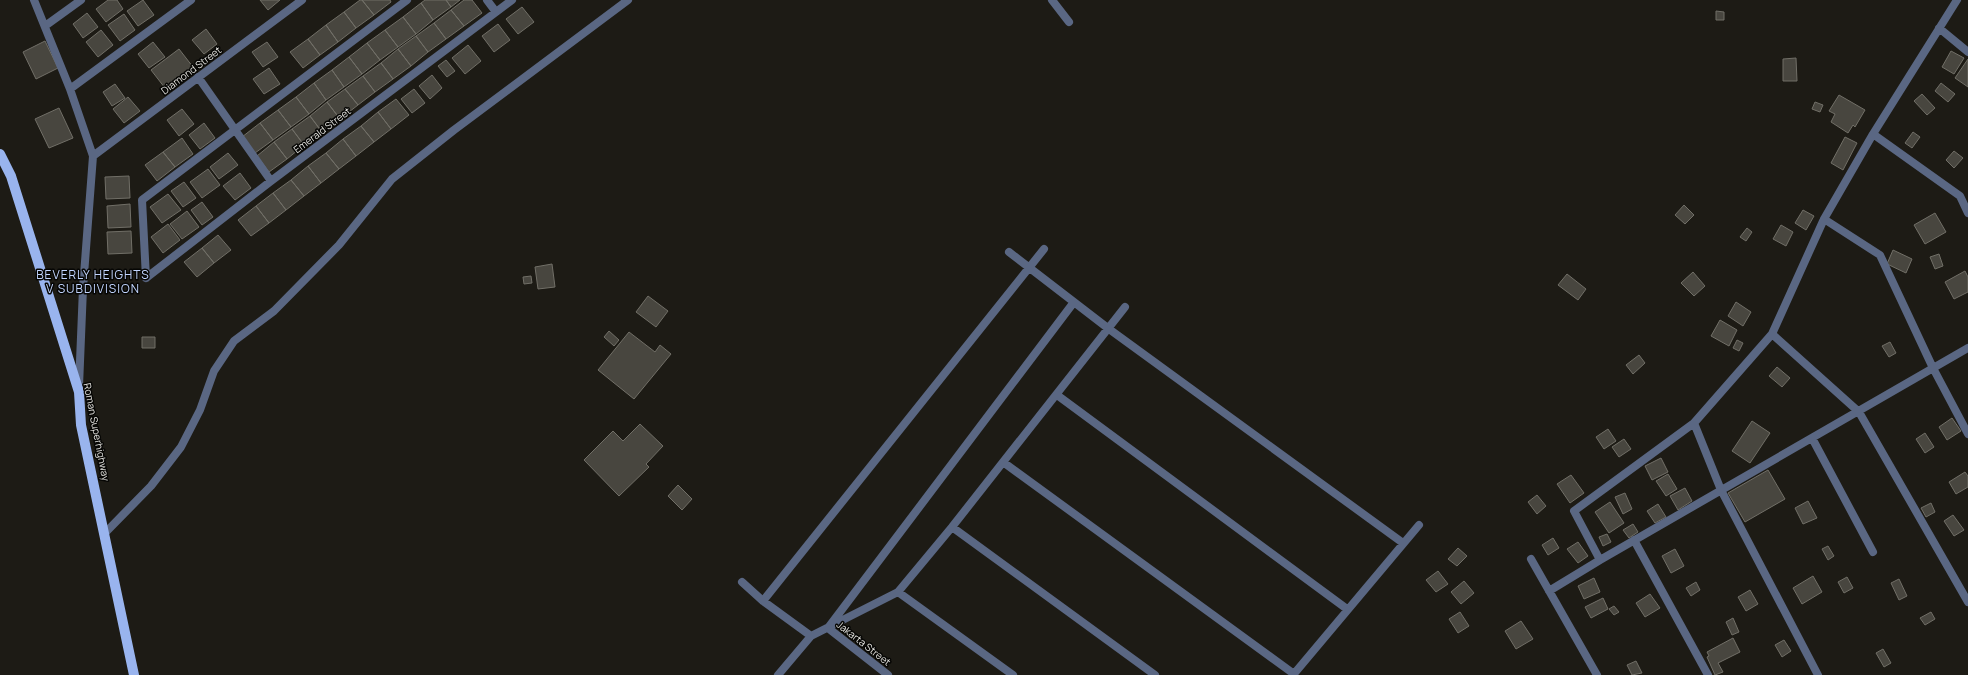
<svg xmlns="http://www.w3.org/2000/svg" width="1968" height="675" viewBox="0 0 1968 675" font-family="Manrope,sans-serif">
<rect width="100%" height="100%" fill="#1d1b15"/>
<!-- building -->
<path fill="#48463f" stroke="#716f67" d="M108,0H117L123,9L106,22L96,9Z
M143,0L154,15L138,26L127,11Z
M260,0H280L268,10Z
M360,0H362L374,15L356,28L344,12Z
M362,0H390L391,2L374,15Z
M425,0H446L451,7L433,20L421,3Z
M446,0H460L451,7Z
M464,0H472L482,13L464,26L451,10Z
M421,3L433,20L416,34L403,17Z
M522,7L534,22L518,34L506,19Z
M451,10L464,26L446,39L434,23Z
M1716,11L1724,12V20H1716Z
M344,12L356,28L338,42L326,25Z
M87,13L98,27L83,38L73,24Z
M124,14L135,30L120,41L108,25Z
M403,17L416,34L398,47L385,30Z
M434,23L446,39L428,52L416,36Z
M498,24L510,40L494,52L482,36Z
M326,25L338,42L320,55L308,39Z
M206,29L217,44L204,54L192,40Z
M101,30L113,45L98,57L86,42Z
M385,30L398,47L380,60L367,43Z
M416,36L428,52L411,66L398,49Z
M308,39L320,55L303,68L290,52Z
M45,41L58,68L36,79L23,52Z
M153,42L165,57L149,68L138,54Z
M267,42L278,57L263,67L252,52Z
M367,43L380,60L362,74L349,57Z
M468,45L481,61L465,74L452,58Z
M179,49L193,67L165,88L151,70Z
M398,49L411,66L393,79L381,63Z
M1951,51L1964,58L1954,74L1942,67Z
M349,57L362,74L344,87L332,70Z
M1796,58L1797,81H1783V59Z
M1968,59V87L1955,78Z
M446,60L455,71L447,77L438,66Z
M381,63L393,79L375,92L363,76Z
M269,68L280,84L264,94L253,79Z
M332,70L344,87L326,100L314,83Z
M432,75L442,88L430,99L419,86Z
M363,76L375,92L358,105L345,89Z
M314,83L326,100L309,114L296,97Z
M1941,83L1955,94L1948,102L1935,91Z
M115,84L125,98L112,106L103,92Z
M345,89L358,105L340,119L327,102Z
M414,89L425,103L412,113L401,99Z
M1922,94L1935,108L1927,115L1914,101Z
M1839,95L1865,110L1855,127L1853,125L1848,133L1831,122L1835,114L1829,111Z
M128,97L140,111L124,123L113,109Z
M296,97L309,114L291,127L278,110Z
M396,99L409,115L391,129L378,112Z
M327,102L340,119L322,132L310,116Z
M1815,102L1823,105L1820,112L1812,109Z
M59,108L73,138L49,148L35,119Z
M182,109L194,124L179,136L167,120Z
M278,110L291,127L273,140L260,123Z
M378,112L391,129L374,142L361,126Z
M310,116L322,132L304,145L292,129Z
M204,123L215,138L200,149L189,135Z
M260,123L273,140L255,153L242,137Z
M361,126L374,142L356,156L343,139Z
M292,129L304,145L287,159L274,142Z
M1913,132L1920,137L1912,148L1905,143Z
M1845,137L1857,143L1843,170L1831,163Z
M182,138L193,154L175,167L163,152Z
M343,139L356,156L339,169L326,153Z
M274,142L287,159L269,172L257,156Z
M1954,151L1963,158L1954,168L1946,160Z
M163,152L175,167L157,181L145,165Z
M228,153L238,165L219,179L210,167Z
M326,153L339,169L321,183L308,166Z
M308,166L321,183L304,196L291,180Z
M208,169L220,185L202,198L190,182Z
M240,173L251,188L235,200L223,186Z
M129,176L130,198L106,199L105,177Z
M291,180L304,196L286,210L273,193Z
M184,182L196,198L183,207L171,191Z
M273,193L286,210L269,223L256,206Z
M168,194L181,210L162,223L150,207Z
M202,202L213,217L202,225L191,210Z
M130,204L131,227L108,228L107,206Z
M1684,205L1694,215L1685,224L1675,215Z
M256,206L269,223L251,236L238,220Z
M1803,210L1814,216L1806,230L1795,223Z
M187,211L199,227L182,239L170,224Z
M1935,213L1946,232L1925,244L1914,225Z
M168,224L180,240L163,253L151,237Z
M1781,225L1793,232L1786,246L1773,239Z
M1747,228L1752,232L1746,241L1740,237Z
M131,231L132,253L108,254L107,232Z
M218,235L231,250L214,263L202,248Z
M202,248L214,263L197,277L184,262Z
M1893,250L1912,259L1906,273L1887,264Z
M1939,254L1943,266L1935,269L1930,257Z
M552,264L555,287L538,289L535,267Z
M1965,271L1968,277V292L1954,299L1945,282Z
M1693,272L1705,286L1694,296L1681,283Z
M1567,274L1586,289L1578,300L1558,285Z
M531,276L532,283L524,284L523,277Z
M648,296L668,311L656,327L636,312Z
M1736,302L1751,312L1743,326L1728,316Z
M1720,320L1737,330L1729,346L1711,336Z
M609,331L619,340L614,346L604,337Z
M629,332L655,352L660,345L671,354L634,399L598,370Z
M142,337H155V348H142Z
M1737,340L1743,343L1739,351L1733,348Z
M1890,342L1896,353L1889,357L1882,346Z
M1639,355L1645,363L1633,374L1626,365Z
M1777,367L1790,378L1782,387L1769,376Z
M1952,418L1961,431L1947,440L1939,427Z
M1752,421L1770,433L1750,463L1732,451Z
M640,424L663,446L646,464L649,467L619,496L584,460L613,431L623,441Z
M1608,429L1616,441L1604,449L1596,437Z
M1925,433L1934,447L1925,453L1916,439Z
M1624,439L1631,449L1619,457L1612,447Z
M1661,458L1668,472L1652,480L1645,466Z
M1768,470L1785,499L1745,522L1728,493Z
M1965,472L1968,476V487L1956,494L1949,482Z
M1668,474L1677,489L1666,496L1656,481Z
M1571,475L1584,493L1570,503L1557,484Z
M678,485L692,499L682,510L668,496Z
M1685,488L1692,501L1678,510L1670,496Z
M1625,493L1632,509L1623,514L1615,497Z
M1537,495L1546,506L1537,514L1528,502Z
M1808,501L1817,518L1803,524L1795,508Z
M1610,502L1624,523L1609,533L1595,512Z
M1931,503L1935,512L1926,517L1921,508Z
M1658,504L1666,517L1655,523L1647,511Z
M1953,515L1964,530L1954,536L1944,521Z
M1633,524L1638,532L1629,538L1623,530Z
M1607,534L1611,542L1603,546L1599,537Z
M1553,538L1559,548L1548,555L1542,545Z
M1578,542L1588,556L1578,563L1567,549Z
M1828,546L1834,556L1828,560L1822,549Z
M1458,548L1467,556L1457,566L1448,559Z
M1675,549L1684,566L1671,573L1662,556Z
M1438,571L1448,584L1436,592L1426,580Z
M1813,576L1822,592L1802,604L1793,588Z
M1847,577L1853,588L1844,593L1838,582Z
M1594,578L1600,592L1584,599L1578,586Z
M1899,579L1907,596L1899,600L1891,583Z
M1464,581L1474,593L1461,604L1451,592Z
M1696,582L1700,590L1691,596L1686,588Z
M1750,590L1758,604L1746,611L1738,597Z
M1650,594L1660,608L1645,617L1636,603Z
M1603,598L1608,609L1591,618L1585,607Z
M1614,606L1619,612L1614,615L1609,609Z
M1460,612L1469,626L1458,633L1449,619Z
M1931,612L1935,619L1925,625L1920,618Z
M1733,618L1739,632L1732,635L1726,622Z
M1521,621L1533,639L1516,649L1505,631Z
M1733,638L1740,652L1718,663L1723,672L1715,675L1707,657L1709,656L1707,652Z
M1784,640L1791,651L1782,657L1775,645Z
M1883,649L1891,663L1884,667L1876,653Z
M1636,661L1642,673L1632,675L1627,665Z"/>
<g fill="none" stroke-linecap="round" stroke-linejoin="round">
<!-- street -->
<path stroke="#5a6783" stroke-width="8" d="M34,0L70,89L93,156L83,288L79,386
M487,0L496,12
M1052,0L1069,22
M1957,0L1873,134L1824,219L1772,334L1694,423L1574,511L1600,560L1968,348
M45,26L81,0
M1939,28L1968,52
M198,77L271,181
M70,89L191,0
M1873,134L1960,196L1968,213
M93,156L302,0
M1824,219L1880,255L1933,368L1968,434
M1009,252L1109,329L1403,543
M146,278L271,181L512,0
M146,278L142,200L407,0
M1772,334L1859,412L1968,602
M1057,395L1347,609
M1694,423L1721,490L1818,675
M1812,438L1873,552
M1003,462L1294,674
M952,527L1155,675
M105,533L151,486L181,447L200,410L214,371L234,341L274,311L339,245L392,179L454,130L628,0
M1634,540L1708,675
M1531,559L1597,675
M742,582L763,601L811,636
M1549,591L1600,560
M898,592L1013,675
M763,601L1044,249
M778,675L811,636L898,592L952,527L1125,307
M888,675L828,628L1074,302
M1293,675L1419,525"/>
<!-- primary -->
<path stroke="#99b4ee" stroke-width="10" d="M0,154L11,176L79,392L81,425L134,675"/>
</g>
<g text-anchor="middle" dominant-baseline="central" stroke-width="3" stroke-linejoin="round" paint-order="stroke">
<!-- street labels -->
<g font-size="10" fill="#e4e3df" stroke="#060604">
<text transform="translate(191 70) rotate(-37)">Diamond Street</text>
<text transform="translate(322 130) rotate(-37)">Emerald Street</text>
<text transform="translate(97 432) rotate(79)">Roman Superhighway</text>
<text transform="translate(864 643) rotate(38)">Jakarta Street</text>
</g>
<!-- quarter labels -->
<g font-size="12" letter-spacing="1" fill="#c2d5fe" stroke="#060604">
<text x="93" y="274">BEVERLY HEIGHTS<tspan x="93" dy="14">V SUBDIVISION</tspan></text>
</g>
</g>
</svg>
